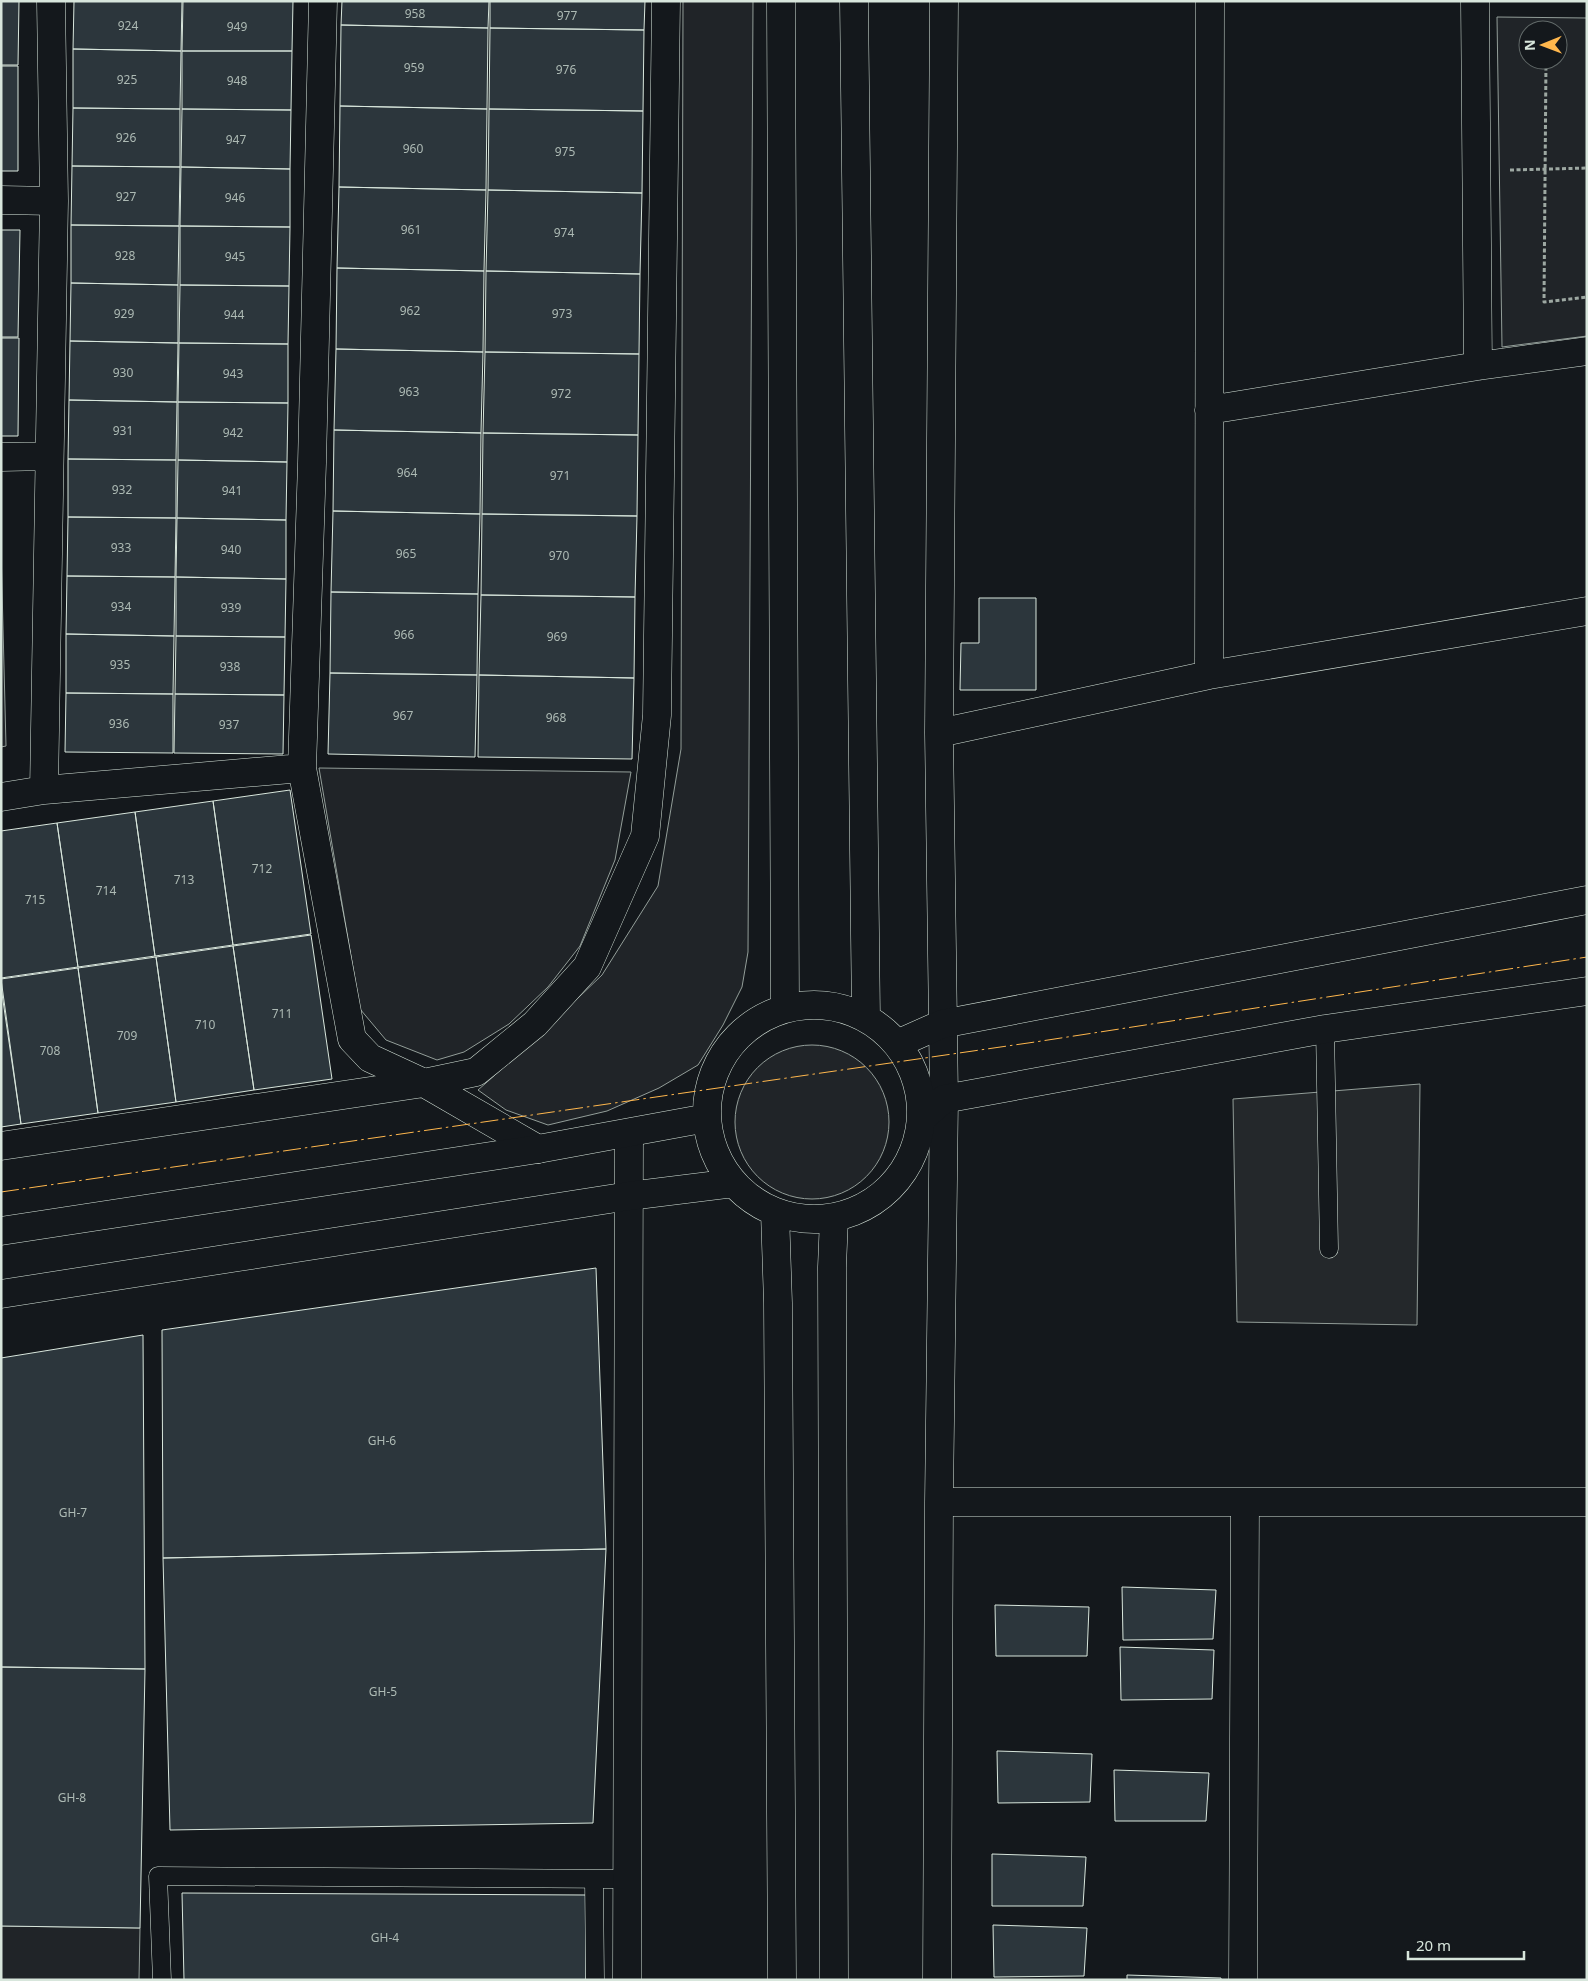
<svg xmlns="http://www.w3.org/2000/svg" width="1588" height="1981" viewBox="0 0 1588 1981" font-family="'Noto Sans',sans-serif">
<rect width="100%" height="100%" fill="#14181c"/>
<!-- green -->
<path fill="#202428" stroke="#939e99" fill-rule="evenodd" d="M683,1H753L748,952L742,987L723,1025L698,1065L659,1088L607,1111L548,1125L506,1110L478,1090L530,1044L602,975L658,886L681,749Z
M1497,17L1587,18V336L1502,347ZM1528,30H1558V60H1528Z
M1,548L6,746L1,747Z
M319,768L631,772L615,860L580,946L548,987L509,1024L464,1052L437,1060L386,1040L360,1009Z
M735 1122a77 77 0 1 1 154 0a77 77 0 1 1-154 0Z
M1,1926L140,1928L139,1980H1Z"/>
<!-- parking -->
<path fill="#24282b" stroke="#939e99" d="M1420,1084L1417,1325L1237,1322L1233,1099Z"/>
<!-- building -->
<path fill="#2c363c" stroke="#d8e6dc" d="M1,1H19L18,65H1Z
M74,1H182L181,51L73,49Z
M183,1H293L292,51H182Z
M342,1H489L488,28L341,25Z
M490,1H645L644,30L490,28Z
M341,25L488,28L487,109L340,106Z
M490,28L644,30L643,111L489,109Z
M73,49L181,51L180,109L73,108Z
M182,51H292L291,110L182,109Z
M1,66H18V171H1Z
M340,106L487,109L486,190L339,187Z
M73,108L180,109V167L72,166Z
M182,109L291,110L290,169L181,167Z
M489,109L643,111L642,193L488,190Z
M72,166L180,167L179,226L71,225Z
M181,167L290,169V227L180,226Z
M339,187L486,190L484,271L337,268Z
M488,190L642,193L640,274L486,271Z
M71,225L179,226L178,285L71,283Z
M180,226L290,227L289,286L180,285Z
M1,230H20L18,337H1Z
M337,268L484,271L483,352L336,349Z
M486,271L640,274L639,354L485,352Z
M71,283L178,285V343L70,341Z
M180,285L289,286L288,344L179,343Z
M1,338H19L18,436H1Z
M70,341L178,343L177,402L69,400Z
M179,343L288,344V403L178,402Z
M336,349L483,352L481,433L334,430Z
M485,352L639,354L638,435L483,433Z
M69,400L177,402L176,460L68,459Z
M178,402L288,403L287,462L178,460Z
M334,430L481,433L480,514L333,511Z
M483,433L638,435L637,516L482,514Z
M68,459L176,460V518L68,517Z
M178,460L287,462L286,520L177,518Z
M333,511L480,514L478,594L331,592Z
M482,514L637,516L635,597L481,595Z
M68,517L176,518L175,577L67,576Z
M177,518L286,520V579L176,577Z
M67,576L175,577L174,636L66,634Z
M176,577L286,579L285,637L176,636Z
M331,592L478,594L477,675L330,673Z
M481,595L635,597L634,678L479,675Z
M979,598H1036V690H960L961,643H979Z
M66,634L174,636L173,694L66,693Z
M176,636L285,637L284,695L175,694Z
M330,673L477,675L475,757L328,754Z
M479,675L634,678L632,759L478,757Z
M66,693L173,694V753L65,752Z
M175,694L284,695L283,754L174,753Z
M290,790L311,934L233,945L213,801Z
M213,801L233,945L155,956L135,812Z
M135,812L155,956L78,967L57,823Z
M57,823L78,967L1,978V831Z
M311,935L332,1079L254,1090L233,946Z
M233,946L254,1090L176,1102L156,957Z
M156,957L176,1102L98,1113L78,968Z
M78,968L98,1113L21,1124L1,979Z
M1,987L21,1124L1,1127Z
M596,1268L606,1549L163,1558L162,1330Z
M143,1335L145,1669L1,1667V1358Z
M606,1549L593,1823L170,1830L163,1558Z
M1122,1587L1216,1590L1213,1639L1123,1640Z
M995,1605L1089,1607L1087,1656H996Z
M1120,1647L1214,1650L1212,1699L1121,1700Z
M1,1667L145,1669L140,1928L1,1926Z
M997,1751L1092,1754L1090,1802L998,1803Z
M1114,1770L1209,1773L1206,1821H1115Z
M992,1854L1086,1857L1083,1906H992Z
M182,1893L586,1895V1980H184Z
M993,1925L1087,1928L1084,1976L994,1977Z
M1127,1975L1221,1978V1980H1127Z"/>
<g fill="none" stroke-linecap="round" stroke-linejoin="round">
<!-- service casing -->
<g stroke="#d8e6dc" stroke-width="19">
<path id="service" d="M1325,1029L1329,1249
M594,1879L595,1980
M162,1980L158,1876L627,1879"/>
</g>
<!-- minor casing -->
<g stroke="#d8e6dc" stroke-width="29">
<path id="minor" d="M323,1L312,463L302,768L352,1039L370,1058L424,1083L538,1149
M1475,1L1478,366
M1,200L54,201
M1209,410L1478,366L1587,351
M1,457L49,456
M1209,675L1210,1
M939,733L1209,675L1587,611
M44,790L54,201L51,1
M1,797L44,790L302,768
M1,1146L424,1083L476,1072L535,1024L587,967L645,836L657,715L666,1
M939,1502H1587
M627,1980L629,1133
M937,1980L939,1502L944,1099L939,733L944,1
M1243,1980L1245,1502"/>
</g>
<!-- tertiary casing -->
<g stroke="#d8e6dc" stroke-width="29">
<path id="tertiary" d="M781,1L785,1008
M854,1L866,1018
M707 1112a107 107 0 1 1 214 0a107 107 0 1 1-214 0Z
M897,1044L942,1024L1587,900
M921,1119L944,1099L1325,1029L1587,991
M775,1212L778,1303L782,1980
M834,1218L832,1267L834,1980
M1,1231L538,1149L707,1118
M1,1294L629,1196L734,1183"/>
</g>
<!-- path -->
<path stroke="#9da8a2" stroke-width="3" stroke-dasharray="4 2.5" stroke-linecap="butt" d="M1546,60L1544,302L1587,297
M1510,170L1587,168"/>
<!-- service -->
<use href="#service" stroke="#14181c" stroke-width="18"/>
<!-- minor -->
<use href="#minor" stroke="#14181c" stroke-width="28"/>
<!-- tertiary -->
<use href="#tertiary" stroke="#14181c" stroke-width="28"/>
<!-- power -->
<path stroke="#ffb74d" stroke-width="1" stroke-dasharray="18 4 2.5 4" stroke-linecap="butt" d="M1,1192L1035,1042L1587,957"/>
</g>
<g text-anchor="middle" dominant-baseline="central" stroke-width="4" stroke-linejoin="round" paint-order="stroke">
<!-- number labels -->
<g font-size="12" fill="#adbab4">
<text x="415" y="13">958</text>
<text x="567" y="15">977</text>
<text x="128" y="25">924</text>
<text x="237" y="26">949</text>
<text x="414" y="67">959</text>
<text x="566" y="69">976</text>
<text x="127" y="79">925</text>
<text x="237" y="80">948</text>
<text x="126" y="137">926</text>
<text x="236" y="139">947</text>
<text x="413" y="148">960</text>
<text x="565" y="151">975</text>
<text x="126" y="196">927</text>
<text x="235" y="197">946</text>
<text x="411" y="229">961</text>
<text x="564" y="232">974</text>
<text x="125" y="255">928</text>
<text x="235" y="256">945</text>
<text x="410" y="310">962</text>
<text x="124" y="313">929</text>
<text x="562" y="313">973</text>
<text x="234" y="314">944</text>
<text x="123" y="372">930</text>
<text x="233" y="373">943</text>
<text x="409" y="391">963</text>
<text x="561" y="393">972</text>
<text x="123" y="430">931</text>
<text x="233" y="432">942</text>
<text x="407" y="472">964</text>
<text x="560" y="475">971</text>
<text x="122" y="489">932</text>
<text x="232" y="490">941</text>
<text x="121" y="547">933</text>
<text x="231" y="549">940</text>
<text x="406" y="553">965</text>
<text x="559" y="555">970</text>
<text x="121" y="606">934</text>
<text x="231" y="607">939</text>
<text x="404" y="634">966</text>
<text x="557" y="636">969</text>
<text x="120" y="664">935</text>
<text x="230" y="666">938</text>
<text x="403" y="715">967</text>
<text x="556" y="717">968</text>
<text x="119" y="723">936</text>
<text x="229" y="724">937</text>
<text x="262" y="868">712</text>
<text x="184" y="879">713</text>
<text x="106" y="890">714</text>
<text x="35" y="899">715</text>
<text x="282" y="1013">711</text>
<text x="205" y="1024">710</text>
<text x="127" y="1035">709</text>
<text x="50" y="1050">708</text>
<text x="382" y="1440">GH-6</text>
<text x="73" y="1512">GH-7</text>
<text x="383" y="1691">GH-5</text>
<text x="72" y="1797">GH-8</text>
<text x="385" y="1937">GH-4</text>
</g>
</g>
<!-- border -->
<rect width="1588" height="1981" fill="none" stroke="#d8e6dc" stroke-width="5"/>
<!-- north arrow -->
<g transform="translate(1543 45) rotate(269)"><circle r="24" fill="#14181c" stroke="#626a69"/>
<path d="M0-4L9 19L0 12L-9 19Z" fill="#ffb74d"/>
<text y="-8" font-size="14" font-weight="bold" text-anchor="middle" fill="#d8e6dc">N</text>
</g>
<!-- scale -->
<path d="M1408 1951v8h116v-8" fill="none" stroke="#d8e6dc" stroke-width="2.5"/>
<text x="1416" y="1951" font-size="15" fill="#d8e6dc" stroke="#14181c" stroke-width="4" paint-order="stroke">20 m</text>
</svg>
